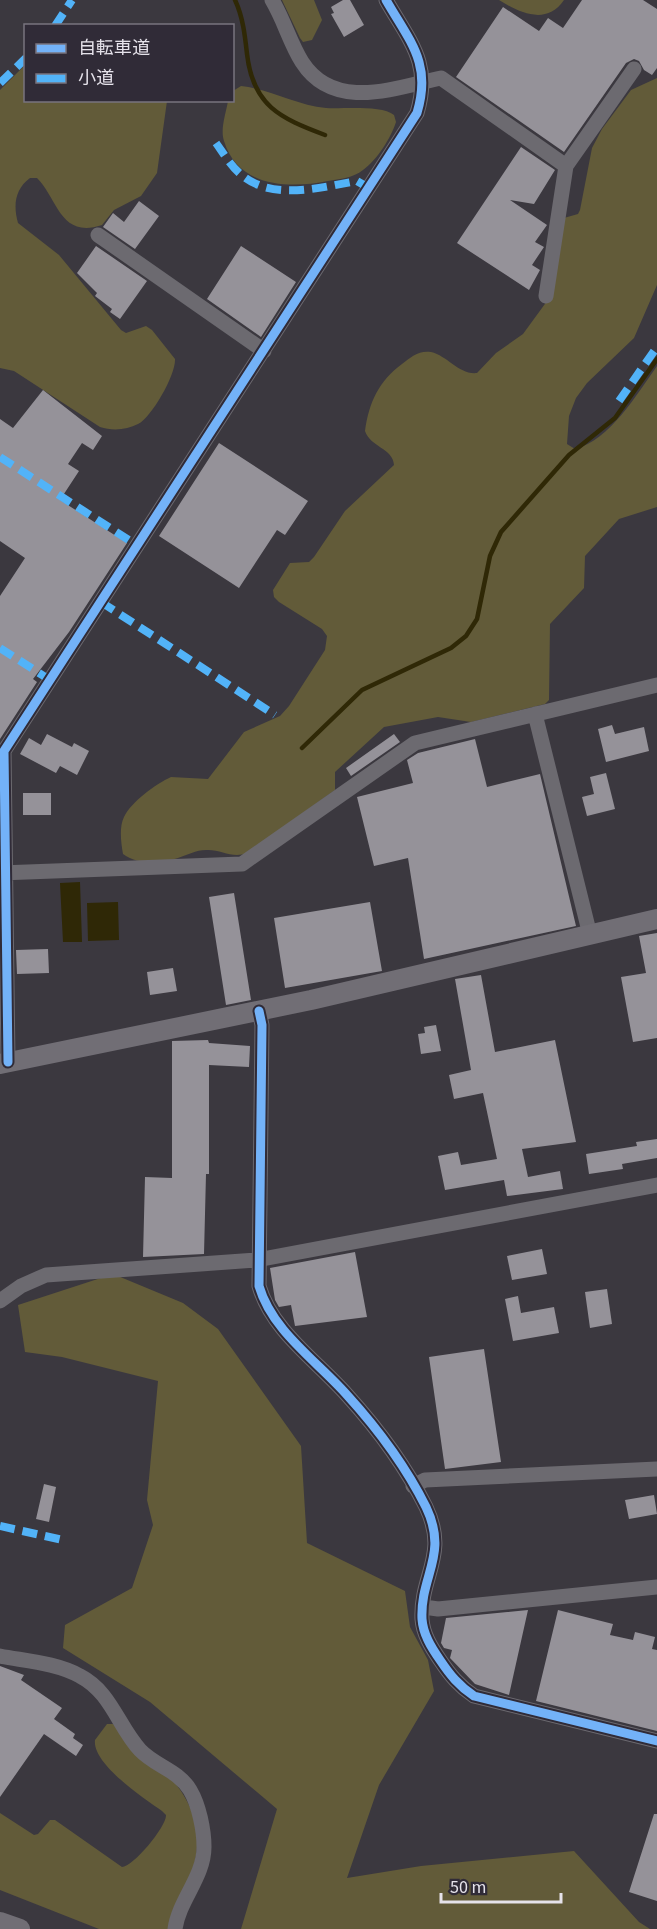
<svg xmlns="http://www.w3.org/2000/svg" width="657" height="1929" viewBox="0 0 657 1929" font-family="'Source Sans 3','Noto Sans JP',sans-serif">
<rect width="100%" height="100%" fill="#3b383f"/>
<!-- forest -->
<path fill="#625b39" d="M282,0H314L322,20L312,40L303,42L300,38Z
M499,0H564C547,25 521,14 499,0Z
M25,65L26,100L167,101L157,173L141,196L114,210L102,225C60,239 58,199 37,178H30C15,189 13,205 18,223L59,255L121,330L126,333L146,326L152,330L175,359C176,374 152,417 138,424C127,430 112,431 100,427L14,371L0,368V90Z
M657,78V285L634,338L587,383L576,398L569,416L567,444L575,449C610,440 637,394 657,366V507L619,519L585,556L584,588L550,624L549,700L545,704L471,722L438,717L384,727L335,772V790L247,853C232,859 221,849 206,850C196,850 187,855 178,858C162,864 137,865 123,854C121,843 119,827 124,817C131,802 156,784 171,777L208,779L244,732L280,716L289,706L325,650L327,636L322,629L279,602L274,597L273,590L290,563L309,562L314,557L345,511L394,465C393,448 370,447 365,431C369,402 379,381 402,364C411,357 419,350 431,352C448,356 459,375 477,373L496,353L523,334L550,297L564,218L578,214L580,210L592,148L602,129L631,90Z
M241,86C270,89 296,105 326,108C344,109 382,105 394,115L396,122C391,138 377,160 363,170C353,178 340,179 328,181C288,189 238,187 224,141C220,129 226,113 228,101L232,100L233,91Z
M113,1274L183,1303L218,1329L301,1446L307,1543L405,1591L410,1627L428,1660L434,1691L379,1785L347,1878L421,1866L574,1851L639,1922L650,1929H241L277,1809L150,1702L63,1648L65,1625L132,1588L153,1525L147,1500L158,1381L62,1357L25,1352L18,1305Z
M107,1724H113C157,1765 213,1799 193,1869C186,1890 172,1905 169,1929H99L0,1890V1813L34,1835L38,1834L50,1820H55L122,1867C133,1867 167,1826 166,1815L162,1811C145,1799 92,1764 95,1740Z"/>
<!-- water -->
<path fill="#2f2806" d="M80,882L82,942H63L60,883Z
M118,902L119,940L88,941L87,903Z"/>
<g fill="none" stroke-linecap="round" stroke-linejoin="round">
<!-- stream -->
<path stroke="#2f2806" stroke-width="4.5" d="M235,0C243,17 245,36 247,54C253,106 280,118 325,135
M302,748L362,690L451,648L466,636L477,619L490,556L501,532L569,455L615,418L657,359"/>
</g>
<!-- building -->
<path fill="#959299" d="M343,0H350L364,25L344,37L331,14L334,13L331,7Z
M582,0H643L657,9V68L652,75L644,70L639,61L634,59L626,63L564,152L456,77L503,7L539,31L548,18L563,28Z
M521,147L555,170L534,204L510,200L547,225L535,242L544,247L532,265L540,270L529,290L457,243Z
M139,201L159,216L135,249L103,227L113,213L124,222Z
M96,246L147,281L120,319L110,312L112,309L95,296L97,293L77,273Z
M241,246L296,282L261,337L207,299Z
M43,390L102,436L93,450L82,443L68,464L79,471L60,500L127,543L69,632L33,679L37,682L0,739V596L25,558L0,541V419L13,428Z
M219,443L308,501L285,535L277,530L239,588L159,536Z
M612,725L615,734L644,727L649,751L606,762L598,729Z
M47,734L72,747L74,743L89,751L77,775L60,766L56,773L20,754L29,738L41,745Z
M394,734L400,742L351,776L346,768Z
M475,739L487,787L540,774L576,926L424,959L408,858L374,866L357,797L413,783L407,760L418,753Z
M606,773L615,809L587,816L582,797L594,794L590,777Z
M23,793H51V815H23Z
M234,893L251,1000L226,1005L209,897Z
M370,902L382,971L285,988L274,918Z
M657,933V1038L633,1042L621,977L646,973L639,936Z
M48,949L49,973L17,974L16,950Z
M173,968L177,991L150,995L147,972Z
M481,975L495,1052L555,1040L576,1142L522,1149L528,1177L560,1171L563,1189L507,1196L504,1180L445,1190L438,1156L458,1152L461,1165L497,1159L483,1093L454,1099L449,1075L471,1070L455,979Z
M436,1025L441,1051L421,1054L418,1034L425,1033L424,1027Z
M208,1040L209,1043L250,1046L249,1067L209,1065V1174H206L204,1254L143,1257L145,1177L172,1178V1041Z
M657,1139V1158L622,1164L623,1169L589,1174L586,1154L637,1146L636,1142Z
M542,1249L547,1274L512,1280L507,1256Z
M355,1252L367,1317L295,1326L291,1305L279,1307L275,1300L270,1268Z
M607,1289L612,1324L590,1328L585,1292Z
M518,1296L521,1313L554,1307L559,1333L513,1341L505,1299Z
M484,1349L501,1462L445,1469L429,1357Z
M44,1484L56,1487L49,1522L36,1519Z
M654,1495L657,1514L629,1519L625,1500Z
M528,1610L509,1695L475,1684L450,1658L452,1650L444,1648L441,1643L446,1618Z
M558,1610L613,1624L610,1635L633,1640L635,1632L655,1637L652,1649L657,1650V1731L536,1701Z
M0,1666L24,1675L21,1680L62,1708L54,1719L75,1734L73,1738L83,1745L76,1756L44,1734L0,1797Z
M654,1814H657V1901L629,1892Z"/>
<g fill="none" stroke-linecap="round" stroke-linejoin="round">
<!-- street -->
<path stroke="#6c6a70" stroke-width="15" d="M272,0C284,20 290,43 302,62C334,112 395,88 441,78L566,166
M98,235L264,351
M546,296L566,166L634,69
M535,714L590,935
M0,873L242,864L415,743L657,685
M259,1011L262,1025L259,1286C272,1331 317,1361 347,1395C377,1428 406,1467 426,1507C449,1555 420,1575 422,1619C423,1634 431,1647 440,1660C450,1675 459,1686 474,1696L657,1741
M8,1062L4,751L417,113C432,63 410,42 386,0
M0,1301L21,1286L46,1275L257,1260L657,1185
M413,1486L425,1480L657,1469
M424,1607L438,1609L657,1587
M0,1656C26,1661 57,1663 80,1676C111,1692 118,1726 140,1750C155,1766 178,1770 190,1790C199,1805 204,1830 204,1847C204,1877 179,1900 175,1929"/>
<!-- secondary -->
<path stroke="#716e75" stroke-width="20" d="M0,1064L311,1000L657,919
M0,1922L20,1929"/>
<!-- quiet -->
<path stroke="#52b3f8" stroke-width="8" stroke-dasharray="15 8" stroke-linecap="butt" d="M55,26L72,0
M0,83L26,58
M216,143C224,154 232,168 243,176C274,201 322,187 357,181L369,188
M619,401L657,347
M0,457L138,546
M101,602L275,715
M0,648L50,680
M0,1526L63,1540"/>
<!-- cycleway casing -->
<g stroke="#302b37" stroke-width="13">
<path id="cycleway" d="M259,1011L262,1025L259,1286C272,1331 317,1361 347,1395C377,1428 406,1467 426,1507C449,1555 420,1575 422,1619C423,1634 431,1647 440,1660C450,1675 459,1686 474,1696L657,1741
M8,1062L4,751L417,113C432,63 410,42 386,0"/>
</g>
<!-- cycleway -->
<use href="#cycleway" stroke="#73b2f8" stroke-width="9"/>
</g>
<!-- legend -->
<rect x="24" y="24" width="210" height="78" fill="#302b37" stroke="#78747f" stroke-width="1.5"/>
<rect x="36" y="44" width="30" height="9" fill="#73b2f8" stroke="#78747f" stroke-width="1.5"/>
<text x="78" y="54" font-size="18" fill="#e5e2ea">自転車道</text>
<rect x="36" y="74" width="30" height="9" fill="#52b3f8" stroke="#78747f" stroke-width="1.5"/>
<text x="78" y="84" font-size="18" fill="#e5e2ea">小道</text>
<!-- scale -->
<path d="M441 1893v9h120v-9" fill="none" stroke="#e5e2ea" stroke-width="3"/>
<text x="450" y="1893" font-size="18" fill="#e5e2ea" stroke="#302b37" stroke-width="4.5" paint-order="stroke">50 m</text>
</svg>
